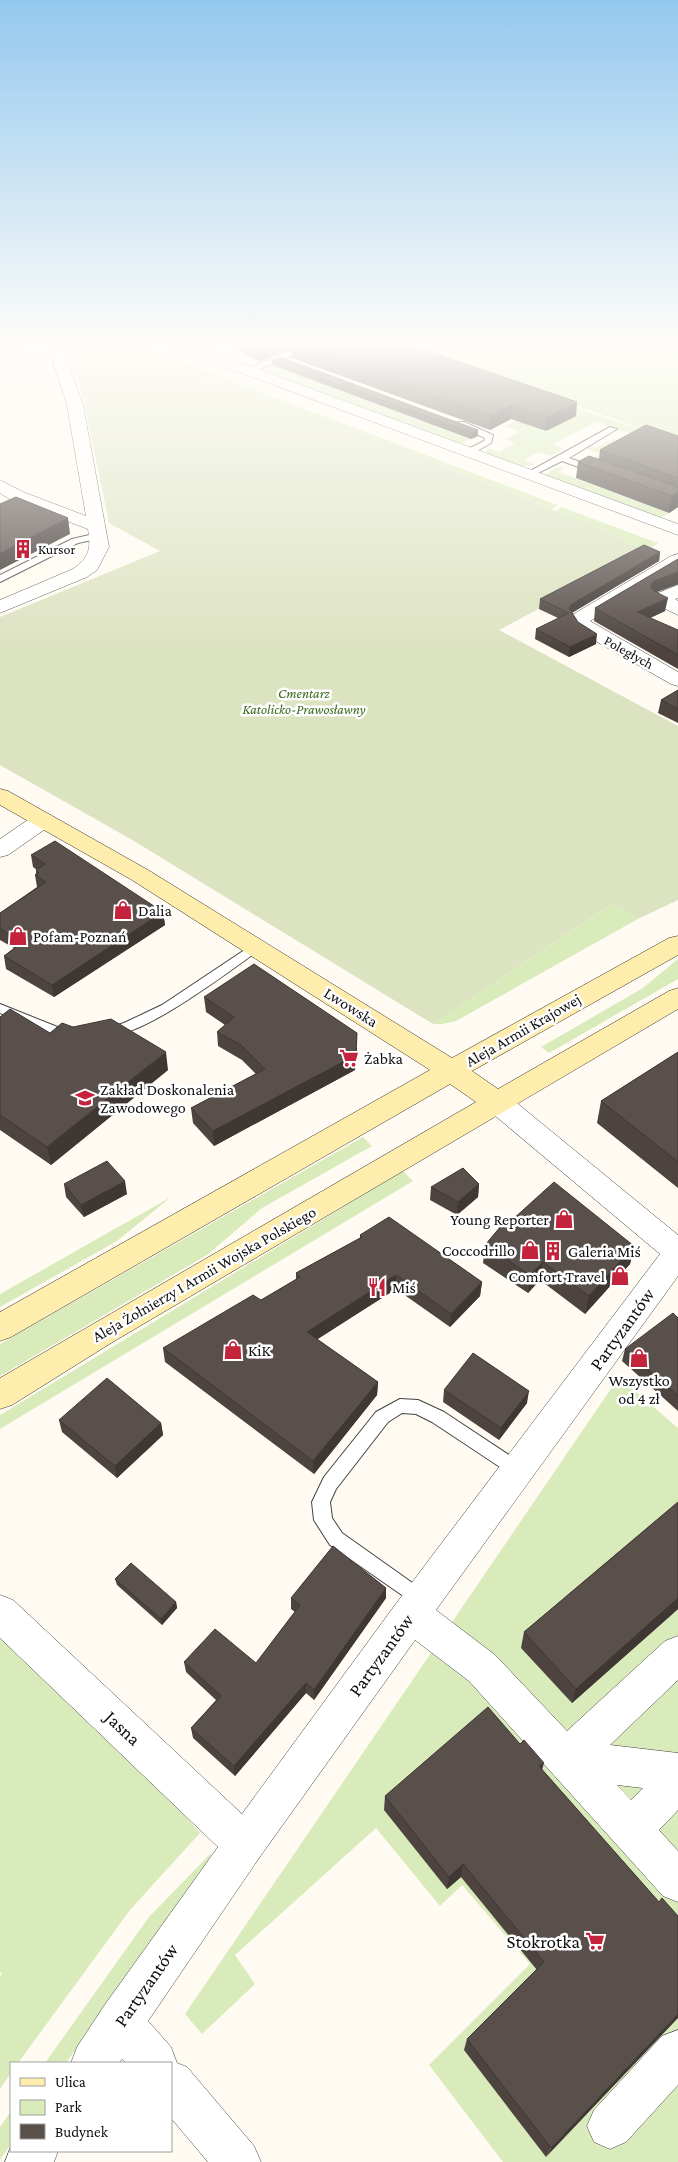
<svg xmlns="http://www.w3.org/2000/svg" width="678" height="2162" viewBox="0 0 678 2162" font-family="'Crimson Pro',serif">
<rect width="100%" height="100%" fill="#fffbf2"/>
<!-- green -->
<path fill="#d9ebba" d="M109,346H139L170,358L161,362Z
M413,346H672L678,354V442Z
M174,359L557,505V506L552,509L269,397L164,363Z
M274,363L275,366L471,439L461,444L260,369Z
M484,376L678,443L642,468L592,458L600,454L585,448L589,446L596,448L614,439L619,441L631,434L596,422L553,444L564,449L550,456L538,452L524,460L535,464C520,470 500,460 486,453L488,448L499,452L515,443L505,439L519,432L504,426L517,420L546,432L575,416Z
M561,467L563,468L559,472L669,513L659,519L545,475L555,468Z
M562,507L564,508L658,543L647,551L556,511Z
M613,903L638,919L456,1021L442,1024H433Z
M678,959V979L549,1053L541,1047L643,988Z
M363,1137L372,1146L262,1208L207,1255L0,1376V1344Z
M403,1171L413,1181L0,1429V1415Z
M171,1197L117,1241L0,1307V1294Z
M619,1377L678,1428V2162H503L429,2065L530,1964L462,1885L440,1906L376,1828L235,1955L255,1984L202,2034L185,2014Z
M0,1633L149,1773L200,1833L130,1910L18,2063H11V2073L0,2089V1977L2,1974L0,1972Z
M212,1852L208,1861L66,2063H45L149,1917Z
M11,2111V2144L0,2160V2127Z"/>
<!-- cemetery -->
<path fill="#dce3c1" d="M65,346H109L269,397L564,514L647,551L499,630L678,726V900L638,919L613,903L433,1024L134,841L0,765V617L160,551L109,523L83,397Z"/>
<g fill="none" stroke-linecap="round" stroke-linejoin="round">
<!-- lane casing -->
<g stroke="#424242" stroke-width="2">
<path id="lane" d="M314,346H326L287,358L252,372L245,370L281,354Z
M458,422H464L493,435L491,443L470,455H464V451L484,441L485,438L458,426Z
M610,427L617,429L569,458L598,468V472H592L562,461L530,477L523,475Z
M98,533L102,536L101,538L78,543L0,582V575L72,539Z
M255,943L259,944L261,947L259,950C232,969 135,1044 103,1035L101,1032L103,1029L124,1023L162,1005Z
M0,1004L75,1034L77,1037L70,1042L65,1040L0,1013Z
M400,1399L418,1400L444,1412L524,1465L527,1470L524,1475L518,1478L512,1475L432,1422L416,1414L402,1413L388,1422L336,1489L330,1502L332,1518L342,1533L428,1594L431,1600L428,1606L422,1609L330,1545L314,1520L312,1502L324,1477L376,1412Z"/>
</g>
<!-- street casing -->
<g stroke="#424242" stroke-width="1">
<path id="street" d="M0,346H19L17,349L0,351Z
M48,346H62L83,405L109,547L97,570L87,577L0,613V600L73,569C90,557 91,548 88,529L11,500L0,493V480L23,492L86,516L67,405Z
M175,346H195L678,524V535L177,349Z
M678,554V568L590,621L678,672V686L671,684L578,631L569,619L572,615L671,556Z
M678,585V598L675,599L678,601V615L653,603L650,599L653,595Z
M43,813L51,815L54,820L51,825L8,855L0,857V839L35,815Z
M497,1092L507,1095L678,1235V1276L436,1610L495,1655L567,1731L665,1641L678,1636V1680L610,1745L678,1753V1810L659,1830L678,1851V1902L663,1896L469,1681L415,1640L259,1858L148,2021L171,2047L177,2063L187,2067L254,2146L261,2162H208L171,2118V2063H126L122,2059L119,2063H71L77,2047L104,2006L218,1847L0,1638V1595L13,1600L242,1814L398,1601L660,1254L487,1109L483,1102L487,1095ZM617,1785L643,1788L631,1800Z
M678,2030V2085L626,2142L610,2149L594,2142L587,2126L594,2110L662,2036Z
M11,2146V2151H58L54,2162H5Z"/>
</g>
<!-- secondary casing -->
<g stroke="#313131" stroke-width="1">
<path id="secondary" d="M0,789L8,791L148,870L452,1058L669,938L678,936V955L472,1071L498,1089L669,991L678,988V1009L111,1343L12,1405L0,1409V1378L476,1102L450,1084L11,1337L0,1341V1312L430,1070L132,880L0,805Z"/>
</g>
<!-- lane -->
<use href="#lane" fill="#fff" fill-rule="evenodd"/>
<!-- street -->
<use href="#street" fill="#fff" fill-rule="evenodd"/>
<!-- secondary -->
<use href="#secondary" fill="#ffedad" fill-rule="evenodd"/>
</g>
<!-- wall -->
<path fill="#4d4440" d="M230,346H413L576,416L546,431L511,419L490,430L292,358V349L281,352L260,361L247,356Z
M272,360L478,430V436L471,439L272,365Z
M678,436V507L669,513L576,478L578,462L599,459L600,450Z
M660,552L659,561L572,613L578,622L596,644L569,657L535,639L536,629L558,618L539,609L540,599Z
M678,559V584L655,592L665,611L650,618L678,630V669L594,621L595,608Z
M678,690V723L658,713L661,700Z
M31,855L163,912L165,925L54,997L6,969L4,956L14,948L0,940V913L37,887L35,875L36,874V870H37L33,867Z
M204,997L357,1048L355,1070L214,1146L193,1123L191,1108L256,1074L242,1060L218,1046L217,1032L225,1025L206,1012Z
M0,1017L50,1033L168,1070L51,1165L0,1130Z
M678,1052V1188L597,1123L601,1101Z
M64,1184L127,1194L84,1217L66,1197Z
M479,1184L478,1197L457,1215L430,1200L431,1187Z
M360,1235L482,1282L480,1296L450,1327L396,1289L317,1339L378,1382L377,1395L314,1474L165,1362L163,1348L261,1300L296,1280V1273L360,1238Z
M485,1245L634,1246L630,1264L585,1314L540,1280L528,1293L483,1263Z
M678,1318V1411L622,1361L625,1349Z
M444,1390L527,1403L499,1440L443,1402Z
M59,1420L161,1423L163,1435L117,1478L62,1432Z
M678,1502V1609L572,1703L521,1648L524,1632Z
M115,1579L176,1602L177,1608L162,1625L117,1585Z
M386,1588V1598L314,1700L306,1693L235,1776L193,1738L191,1728L216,1700L186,1672L184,1662L256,1663L295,1612L291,1609V1598Z
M542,1770L659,1902L678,1916L546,2157L464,2050L467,2039L537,1970L461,1877L447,1889L384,1810L385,1796Z"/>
<!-- shaded-wall -->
<path fill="#3e3734" d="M264,346H292V349L281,352L260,361V348Z
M577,402L576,416L546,431L547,417Z
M512,405L511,419L490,430L491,416Z
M478,430V436L471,439L472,433Z
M678,492V507L669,513L672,496Z
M68,518L70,534L0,570V553Z
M660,552L659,561L571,613H569V608L572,604Z
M678,572V584L652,594L650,586L654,581Z
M668,598L665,611L635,625L637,612Z
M597,634L596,644L569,657L570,647Z
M163,912L165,925L54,997L52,985Z
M357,1033L355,1070L214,1146L213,1131Z
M166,1052L168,1070L51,1165L47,1147Z
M125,1181L127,1194L84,1217L81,1205Z
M479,1184L478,1197L457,1215L458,1202Z
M634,1246L630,1264L585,1314L589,1296Z
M543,1262L540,1280L528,1293L530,1275Z
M396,1275V1289L307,1346V1332Z
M482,1282L480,1296L450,1327L451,1314Z
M378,1382L377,1395L314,1474L313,1461Z
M529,1391L527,1403L499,1440L501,1428Z
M161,1423L163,1435L117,1478L115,1466Z
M386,1588V1598L314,1700V1690Z
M678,1598V1609L572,1703L576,1689Z
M176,1602L177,1608L162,1625L161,1619Z
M306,1683V1693L235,1776L234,1766Z
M544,1763L540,1777L539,1766Z
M463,1864L461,1877L447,1889L449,1877Z
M678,2014V2018L546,2157L551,2148Z"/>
<!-- building -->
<path fill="#594f4b" stroke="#3e3734" d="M254,346H264L260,348Z
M295,346H413L577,402L547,417L512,405L491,416Z
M280,357L478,430L472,433L272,360Z
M646,425L678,436V478L600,450Z
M589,456L678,487V492L672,496L578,462Z
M16,497L68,518L0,553V504Z
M644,545L660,552L572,604L569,608L578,622L597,634L570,647L536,629L569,613L540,599Z
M678,559V572L654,581L650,586L654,591L668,598L637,612L678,630V655L595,608Z
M678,690V709L661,700Z
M55,841L163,912L52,985L4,956L23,942L0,929V913L46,882L35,875L39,873L36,870L45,864L31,855Z
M254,964L357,1033L356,1055L213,1131L191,1108L265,1069L241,1045L217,1032L234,1017L204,997Z
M10,1009L50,1033L62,1023L73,1027L111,1019L166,1052L47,1147L0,1115V1017Z
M678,1052V1162L601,1101Z
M107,1161L125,1181L81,1205L64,1184Z
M463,1168L479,1184L458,1202L431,1187Z
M554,1182L634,1246L589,1296L543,1262L530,1275L485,1245L507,1219L512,1220Z
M389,1217L482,1282L451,1314L396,1275L307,1332L378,1382L313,1461L163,1348L253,1295L261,1300L300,1277L296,1273L362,1237L360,1235Z
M673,1313L678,1318V1396L625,1349Z
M473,1353L529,1391L501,1428L444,1390Z
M107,1378L161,1423L115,1466L59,1420Z
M678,1502V1598L576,1689L524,1632Z
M333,1546L386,1588L314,1690L306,1683L234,1766L191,1728L221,1696L184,1662L215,1629L256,1663L300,1605L291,1598Z
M131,1563L176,1602L161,1619L115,1579Z
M488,1707L520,1744L524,1740L544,1763L539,1766L659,1902L662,1898L678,1916V2014L551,2148L467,2039L544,1962L463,1864L449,1877L385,1796Z"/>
<!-- sky -->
<linearGradient id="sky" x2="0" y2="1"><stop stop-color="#93c8ee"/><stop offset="0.53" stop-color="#fffdf9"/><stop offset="1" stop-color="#fffdf9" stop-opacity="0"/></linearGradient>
<rect width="678" height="649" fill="url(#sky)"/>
<!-- icons -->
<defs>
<g id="building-bare" transform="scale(1.5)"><path d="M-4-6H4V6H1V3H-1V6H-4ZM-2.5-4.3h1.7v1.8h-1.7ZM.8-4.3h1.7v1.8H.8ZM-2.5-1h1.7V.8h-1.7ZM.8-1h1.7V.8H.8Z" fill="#c4233c" stroke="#fff" stroke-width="2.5" paint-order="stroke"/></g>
<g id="shop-bare" transform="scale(1.5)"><path d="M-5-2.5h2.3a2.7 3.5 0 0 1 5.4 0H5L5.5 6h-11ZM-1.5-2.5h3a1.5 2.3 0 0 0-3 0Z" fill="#c4233c" stroke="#fff" stroke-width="2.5" paint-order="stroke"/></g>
<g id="supermarket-bare" transform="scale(1.5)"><path d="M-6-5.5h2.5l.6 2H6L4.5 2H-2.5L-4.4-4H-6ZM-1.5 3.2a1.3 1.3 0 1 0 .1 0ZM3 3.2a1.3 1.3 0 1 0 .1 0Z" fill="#c4233c" stroke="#fff" stroke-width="2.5" paint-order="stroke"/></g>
<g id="university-bare" transform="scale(1.5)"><path d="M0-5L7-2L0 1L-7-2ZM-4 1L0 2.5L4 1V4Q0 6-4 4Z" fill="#c4233c" stroke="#fff" stroke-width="2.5" paint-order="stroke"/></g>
<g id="restaurant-bare" transform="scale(1.5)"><path d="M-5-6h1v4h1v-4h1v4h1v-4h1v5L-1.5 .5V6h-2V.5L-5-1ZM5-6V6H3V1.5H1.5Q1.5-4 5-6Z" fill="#c4233c" stroke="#fff" stroke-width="2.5" paint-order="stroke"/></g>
</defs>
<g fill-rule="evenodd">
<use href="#building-bare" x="23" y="549"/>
<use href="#shop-bare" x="123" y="910"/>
<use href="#shop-bare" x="18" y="936"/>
<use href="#supermarket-bare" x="349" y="1058"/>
<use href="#university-bare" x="85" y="1098"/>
<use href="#shop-bare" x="564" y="1219"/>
<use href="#shop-bare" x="530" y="1250"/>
<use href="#building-bare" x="553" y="1251"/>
<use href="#shop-bare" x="620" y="1276"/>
<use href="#restaurant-bare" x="377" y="1287"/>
<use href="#shop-bare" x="233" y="1350"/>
<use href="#shop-bare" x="639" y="1358"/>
<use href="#supermarket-bare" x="595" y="1941"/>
</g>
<g text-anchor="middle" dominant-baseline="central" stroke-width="5" stroke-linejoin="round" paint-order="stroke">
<!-- far-poi labels -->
<g font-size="14" fill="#0f0f0f" stroke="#fff" text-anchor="start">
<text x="38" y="549">Kursor</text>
</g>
<!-- far-street labels -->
<g font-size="14" fill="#0f0f0f" stroke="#fff">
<text transform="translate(629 652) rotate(29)">Poległych</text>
</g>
<!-- far-park labels -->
<g font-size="14" font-style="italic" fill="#366a1d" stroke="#fff">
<text x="304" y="693">Cmentarz<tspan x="304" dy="16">Katolicko-Prawosławny</tspan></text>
</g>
<!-- poi labels -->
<g font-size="16" fill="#0f0f0f" stroke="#fff" text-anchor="start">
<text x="138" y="910">Dalia</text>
<text x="33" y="936">Pofam-Poznań</text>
<text x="364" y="1058">Żabka</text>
<text x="100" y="1089">Zakład Doskonalenia<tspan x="100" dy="18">Zawodowego</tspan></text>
<text x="549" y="1219" text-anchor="end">Young Reporter</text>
<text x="515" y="1250" text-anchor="end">Coccodrillo</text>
<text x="568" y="1251">Galeria Miś</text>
<text x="605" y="1276" text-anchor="end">Comfort Travel</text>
<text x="392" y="1287">Miś</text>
<text x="248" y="1350">KiK</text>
<text x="639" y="1380" text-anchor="middle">Wszystko<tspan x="639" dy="18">od 4 zł</tspan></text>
</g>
<!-- street labels -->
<g font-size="16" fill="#0f0f0f" stroke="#fff">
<text transform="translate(351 1007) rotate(32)">Lwowska</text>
<text transform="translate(523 1030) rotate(-30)">Aleja Armii Krajowej</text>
<text transform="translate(204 1274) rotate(-30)">Aleja Żołnierzy I Armii Wojska Polskiego</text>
</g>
<!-- near-street labels -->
<g font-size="19" fill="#0f0f0f" stroke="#fff">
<text transform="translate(622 1329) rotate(-54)">Partyzantów</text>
<text transform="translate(381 1655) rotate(-54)">Partyzantów</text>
<text transform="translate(123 1728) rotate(43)">Jasna</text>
<text transform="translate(146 1985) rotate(-55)">Partyzantów</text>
</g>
<!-- near-poi labels -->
<g font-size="19" fill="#0f0f0f" stroke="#fff" text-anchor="end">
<text x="580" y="1941">Stokrotka</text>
</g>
</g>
<!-- legend -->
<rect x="10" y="2062" width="162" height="90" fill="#ffffff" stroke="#9f9f9f"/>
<rect x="20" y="2078" width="25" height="8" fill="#ffedad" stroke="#9f9f9f"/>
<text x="55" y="2087" font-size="15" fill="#0f0f0f">Ulica</text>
<rect x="20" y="2100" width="25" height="15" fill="#d9ebba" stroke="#9f9f9f"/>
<text x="55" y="2112" font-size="15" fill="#0f0f0f">Park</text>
<rect x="20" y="2124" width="25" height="15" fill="#594f4b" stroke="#9f9f9f"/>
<text x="55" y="2137" font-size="15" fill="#0f0f0f">Budynek</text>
</svg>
